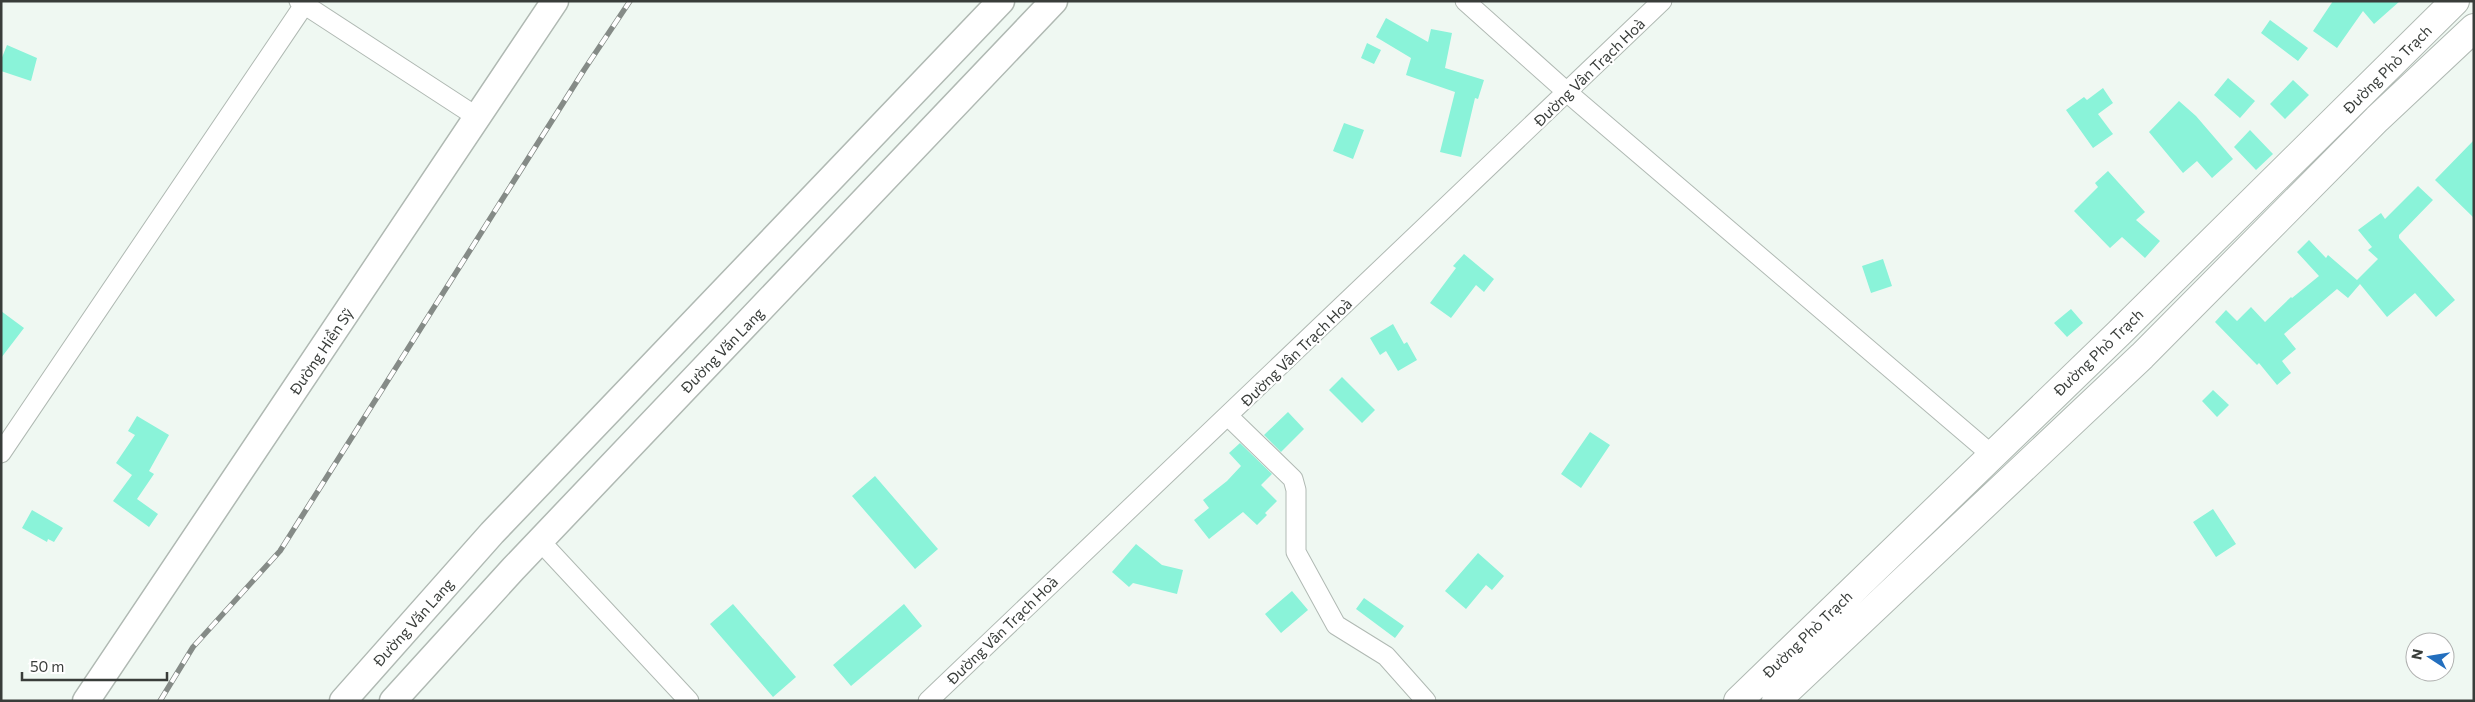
<svg xmlns="http://www.w3.org/2000/svg" width="2475" height="702" viewBox="0 0 2475 702" font-family="Commissioner,sans-serif">
<rect width="100%" height="100%" fill="#eff8f2"/>
<!-- building -->
<path fill="#8af3d9" d="M2333,1H2400L2374,24L2363,11L2337,48L2313,31Z
M1386,18L1428,42L1431,29L1452,33L1445,68L1484,80L1478,99L1475,98L1461,157L1440,152L1455,92L1406,75L1411,58L1376,37Z
M2270,20L2308,48L2298,61L2261,33Z
M1367,43L1381,50L1374,64L1361,58Z
M7,45L37,58L31,81L1,71V60Z
M2228,78L2255,101L2240,118L2214,95Z
M2293,80L2309,95L2285,119L2270,104Z
M2103,88L2113,103L2098,114L2113,134L2093,148L2066,110L2084,97L2087,100Z
M2179,101L2196,116L2233,159L2212,178L2197,161L2183,173L2149,132Z
M1344,123L1364,130L1353,159L1333,151Z
M2250,130L2273,154L2256,170L2234,147Z
M2474,140V218L2435,180Z
M2108,171L2145,212L2136,220L2160,241L2145,258L2122,237L2110,248L2074,211L2098,187L2095,183Z
M2418,186L2433,200L2399,235V238L2455,300L2436,317L2415,293L2387,317L2360,284L2348,298L2337,289L2284,334L2296,349L2282,361L2291,373L2277,385L2259,363L2257,365L2215,322L2226,310L2237,321L2251,307L2265,322L2291,297L2292,298L2319,276L2297,252L2309,240L2326,258L2328,255L2357,280L2378,259L2368,250L2372,247L2358,230L2381,213L2385,219Z
M1464,254L1494,279L1484,292L1476,285L1451,318L1430,303L1456,268L1453,266Z
M1883,259L1892,286L1871,293L1862,266Z
M2071,309L2083,323L2067,337L2054,323Z
M1,311L24,328L1,358Z
M1393,324L1404,344L1407,342L1417,360L1398,371L1386,351L1380,355L1370,338Z
M1342,377L1375,410L1362,423L1329,390Z
M2213,390L2229,405L2217,417L2202,401Z
M1288,412L1304,429L1281,452L1264,435Z
M137,416L169,435L149,471L154,474L137,499L158,514L149,527L113,501L132,475L116,463L135,435L128,431Z
M1590,432L1610,445L1581,488L1561,474Z
M1240,443L1272,474L1261,485L1277,501L1265,513L1267,515L1257,525L1243,512L1209,539L1194,520L1209,508L1203,500L1227,481L1241,466L1229,453Z
M875,476L938,549L915,569L852,496Z
M2213,509L2236,544L2216,557L2193,522Z
M32,510L63,528L54,542L48,539L47,542L22,528Z
M1136,544L1162,565L1183,570L1177,594L1133,583L1129,587L1112,572Z
M1478,553L1504,576L1492,590L1486,585L1466,609L1445,591Z
M1292,591L1308,610L1281,633L1265,614Z
M1364,598L1404,626L1395,638L1356,609Z
M733,604L796,677L773,697L710,624Z
M904,604L922,626L851,686L833,665Z"/>
<g fill="none" stroke-linecap="round" stroke-linejoin="round">
<!-- street casing -->
<g stroke="#b0b9b3" stroke-width="21">
<path id="street" d="M299,1L477,117
M1465,1L1568,93L1992,455
M1228,416L1293,479L1296,490V552L1336,625L1386,656L1426,701
M1,453L304,5
M540,541L689,701
M928,701L1662,1"/>
</g>
<!-- secondary casing -->
<g stroke="#b0b9b3" stroke-width="29">
<path id="secondary" d="M86,701L555,1
M343,701L492,533L1001,1
M393,701L513,569L1054,1"/>
</g>
<!-- highway casing -->
<g stroke="#b0b9b3" stroke-width="30">
<path id="highway" d="M1738,701L2119,333L2455,1
M1776,701L2142,356L2377,119L2474,28"/>
</g>
<!-- street -->
<use href="#street" stroke="#fff" stroke-width="19"/>
<!-- secondary -->
<use href="#secondary" stroke="#fff" stroke-width="26"/>
<!-- highway -->
<use href="#highway" stroke="#fff" stroke-width="28"/>
<!-- rail casing -->
<g stroke="#858b87" stroke-width="5.5">
<path id="rail" d="M160,701L193,647L280,551L584,70L630,1"/>
</g>
<!-- rail -->
<use href="#rail" stroke="#fff" stroke-width="4" stroke-dasharray="11" stroke-linecap="butt"/>
</g>
<g text-anchor="middle" dominant-baseline="central" stroke-width="4.5" stroke-linejoin="round" paint-order="stroke">
<!-- street labels -->
<g font-size="15" fill="#393d3a" stroke="#fff">
<text transform="translate(2387 69) rotate(-45)">Đường Phò Trạch</text>
<text transform="translate(1589 72) rotate(-44)">Đường Vân Trạch Hoà</text>
<text transform="translate(722 350) rotate(-46)">Đường Văn Lang</text>
<text transform="translate(321 351) rotate(-56)">Đường Hiền Sỹ</text>
<text transform="translate(1296 352) rotate(-44)">Đường Vân Trạch Hoà</text>
<text transform="translate(2098 352) rotate(-44)">Đường Phò Trạch</text>
<text transform="translate(413 622) rotate(-48)">Đường Văn Lang</text>
<text transform="translate(1002 630) rotate(-44)">Đường Vân Trạch Hoà</text>
<text transform="translate(1807 634) rotate(-44)">Đường Phò Trạch</text>
</g>
</g>
<!-- border -->
<rect width="2475" height="702" fill="none" stroke="#393d3a" stroke-width="5"/>
<!-- north arrow -->
<g transform="translate(2430 657) rotate(282)"><circle r="24" fill="#ffffff" stroke="#b0b1b0"/>
<path d="M0-4L9 19L0 12L-9 19Z" fill="#236fbe"/>
<text y="-8" font-size="14" font-weight="bold" text-anchor="middle" fill="#393d3a">N</text>
</g>
<!-- scale -->
<path d="M22 672v8h145v-8" fill="none" stroke="#393d3a" stroke-width="2.5"/>
<text x="30" y="672" font-size="15" fill="#393d3a" stroke="#ffffff" stroke-width="4" paint-order="stroke">50 m</text>
</svg>
